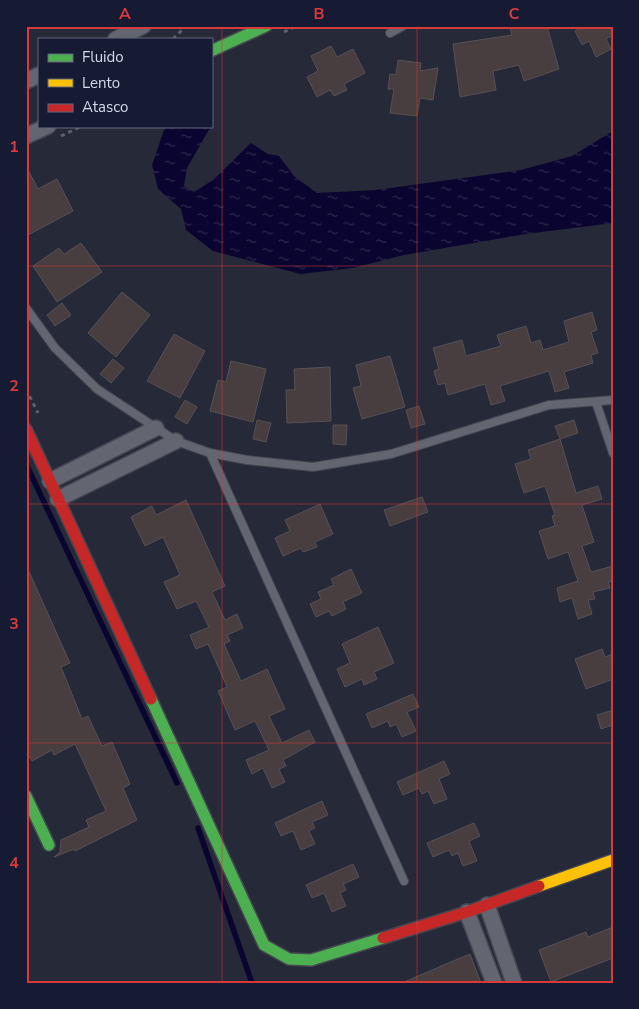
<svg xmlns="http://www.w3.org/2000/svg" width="639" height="1009" viewBox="0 0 639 1009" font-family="'Nunito Sans',sans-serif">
<defs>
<pattern id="water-ripples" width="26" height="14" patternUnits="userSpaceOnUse" patternTransform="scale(1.25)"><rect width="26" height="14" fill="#0a0530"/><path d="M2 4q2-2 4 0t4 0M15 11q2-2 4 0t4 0" fill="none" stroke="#2d294e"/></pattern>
</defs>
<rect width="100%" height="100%" fill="#262937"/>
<!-- water -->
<path fill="url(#water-ripples)" d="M168,126H211L187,168L184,186L194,192L213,180L251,143L268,154L279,156L294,176L317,193L376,190L521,170L572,156L613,131V223L526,234L404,255L353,268L300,274L213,251L186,230L181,209L158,189L152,165L164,130Z"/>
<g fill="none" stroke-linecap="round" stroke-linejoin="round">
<!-- stream -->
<path stroke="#0a0530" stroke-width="5.5" d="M26,464L177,783
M198,828L252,983"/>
</g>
<!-- building -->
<path fill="#483d3f" stroke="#565155" d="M521,26H547L559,69L524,81L519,65L493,71L496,90L460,97L453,44L512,35L510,29Z
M581,26H613V35L606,39L611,49L596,57L589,41L582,45L575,31Z
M331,46L337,57L353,49L365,73L344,84L347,90L334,96L330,90L317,97L307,77L318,71L311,56Z
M398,60L421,63L420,71L438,68L433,100L420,98L417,116L390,113L394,89H388L390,74L396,75Z
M26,166L38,189L57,179L73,211L26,236Z
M81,243L102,272L57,302L33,266L59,248L64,254Z
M122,292L150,315L116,357L88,333Z
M62,303L71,315L55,326L47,315Z
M592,312L597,330L591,332L598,353L591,355L593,363L564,372L569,388L555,392L549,371L500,386L505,401L491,405L485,384L448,395L445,383L438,385L434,371L439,369L433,348L462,340L466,356L501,346L497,335L526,326L531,343L540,340L543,350L569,342L564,321Z
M174,334L205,351L180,398L147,381Z
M390,356L405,407L362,419L353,388L361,386L356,365Z
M113,359L124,368L111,383L100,374Z
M231,361L266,369L253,422L210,411L218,380L226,382Z
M330,367L331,421L287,423L286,390H295L294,369Z
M185,400L197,407L187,424L175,417Z
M419,406L425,424L411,428L406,410Z
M257,420L271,423L266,442L253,439Z
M574,420L578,433L560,439L555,426Z
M333,425H347L346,445L333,444Z
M560,439L576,493L598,486L602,499L582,505L594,542L582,546L591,572L613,566V581L608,582L610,588L593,592L595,599L588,600L592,614L578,619L572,598L560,602L557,588L578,581L568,552L548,559L539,531L555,526L552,516L555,515L545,486L524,493L515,464L531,459L528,450Z
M422,497L428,512L390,526L384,510Z
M186,500L225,586L212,592L225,620L237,614L243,628L227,635L230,641L224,644L241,681L267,669L285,709L269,716L282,743L309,730L315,742L283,760L286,766L279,769L285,782L272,788L263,768L252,774L246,760L269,750L255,721L235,730L218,691L227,687L208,644L196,649L190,635L209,627L196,601L177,609L164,582L180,575L163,537L145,546L131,517L152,506L156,515Z
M320,504L333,534L315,542L317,547L303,552L301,548L283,556L275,538L290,531L285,520Z
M26,565L70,663L61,667L82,719L88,716L102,746L112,742L130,784L123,788L137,820L75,851L74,849L54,857L60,852L61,840L89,827L86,820L106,811L75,744L54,755L52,750L32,761L26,751Z
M351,569L362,593L343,602L346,609L332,616L329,611L316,617L310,604L321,599L318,592L334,585L331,579Z
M378,627L394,663L374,672L377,679L364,685L362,679L345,687L337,669L350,663L342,644Z
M602,649L605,657L613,654V679L586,689L575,659Z
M413,694L419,707L407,712L416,731L402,737L396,724L390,727L388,721L372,728L366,714Z
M613,710V725L601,729L597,715Z
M444,761L450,774L439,779L447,799L434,804L428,791L422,794L419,788L403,795L397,782Z
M322,801L328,815L312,822L315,828L309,831L315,844L301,850L293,831L281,836L275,823Z
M474,823L480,836L469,841L477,861L463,866L458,853L452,856L449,850L433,857L427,843Z
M353,864L359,877L343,884L346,890L340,893L346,906L332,912L324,893L312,898L306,885Z
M613,927V958L551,982L539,950L586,932L588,937Z
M470,954L481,983H402L446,964Z"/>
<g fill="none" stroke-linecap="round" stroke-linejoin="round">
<!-- lane casing -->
<g stroke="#444652" stroke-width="10">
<path id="lane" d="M390,33L403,26
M26,308L55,348L97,389L176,441L210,453L247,460L313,467L391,454L549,405L613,400
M596,402L613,453
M210,453L404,881"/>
</g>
<!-- street casing -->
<g stroke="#444652" stroke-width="18">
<path id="street" d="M116,39L143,26
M26,81L39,75
M26,136L48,126
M50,481L156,428
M58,499L176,441
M487,905L514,983
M467,912L494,983"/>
</g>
<!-- fast casing -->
<g stroke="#444652" stroke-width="14">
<path id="fast" d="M211,51L266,26
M151,699L264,945L289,959L311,960L383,938
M26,796L49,845"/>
</g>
<!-- slow casing -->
<g stroke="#444652" stroke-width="14">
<path id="slow" d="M539,886L613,860"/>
</g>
<!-- jam casing -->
<g stroke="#444652" stroke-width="14">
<path id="jam" d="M26,429L151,699
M383,938L467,912L539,886"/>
</g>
<!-- path -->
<path stroke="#5e606c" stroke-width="3" stroke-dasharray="4 4" stroke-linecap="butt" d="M284,32L297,26
M173,39L186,26
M61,136L82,126
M26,389L38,413"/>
<!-- lane -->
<use href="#lane" stroke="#636571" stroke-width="8"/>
<!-- street -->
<use href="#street" stroke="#636571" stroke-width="15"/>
<!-- fast -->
<use href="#fast" stroke="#4caf50" stroke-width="11"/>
<!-- slow -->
<use href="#slow" stroke="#ffc107" stroke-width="11"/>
<!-- jam -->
<use href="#jam" stroke="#c62828" stroke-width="11"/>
</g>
<!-- grid -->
<path fill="none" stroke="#d63a3b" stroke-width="1" stroke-opacity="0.55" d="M222,26V983M417,26V983M26,266H613M26,504H613M26,743H613"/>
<!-- border -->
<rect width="639" height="1009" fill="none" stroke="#171a33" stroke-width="55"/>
<!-- legend -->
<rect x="38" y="38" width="175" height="90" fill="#171a33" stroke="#63667c"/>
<rect x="48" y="54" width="25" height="8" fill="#4caf50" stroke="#63667c"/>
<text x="82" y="62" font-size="15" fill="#d4d8e9">Fluido</text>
<rect x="48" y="79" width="25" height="8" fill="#ffc107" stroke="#63667c"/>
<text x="82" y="88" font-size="15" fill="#d4d8e9">Lento</text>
<rect x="48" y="104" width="25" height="8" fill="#c62828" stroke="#63667c"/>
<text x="82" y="112" font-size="15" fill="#d4d8e9">Atasco</text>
<rect x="28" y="28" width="584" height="954" fill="none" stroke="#d63a3b" stroke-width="2"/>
<g font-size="16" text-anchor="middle" font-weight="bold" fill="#d63a3b">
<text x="125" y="19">A</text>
<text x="319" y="19">B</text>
<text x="514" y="19">C</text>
<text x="14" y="152">1</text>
<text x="14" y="391">2</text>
<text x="14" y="629">3</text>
<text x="14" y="868">4</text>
</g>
</svg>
